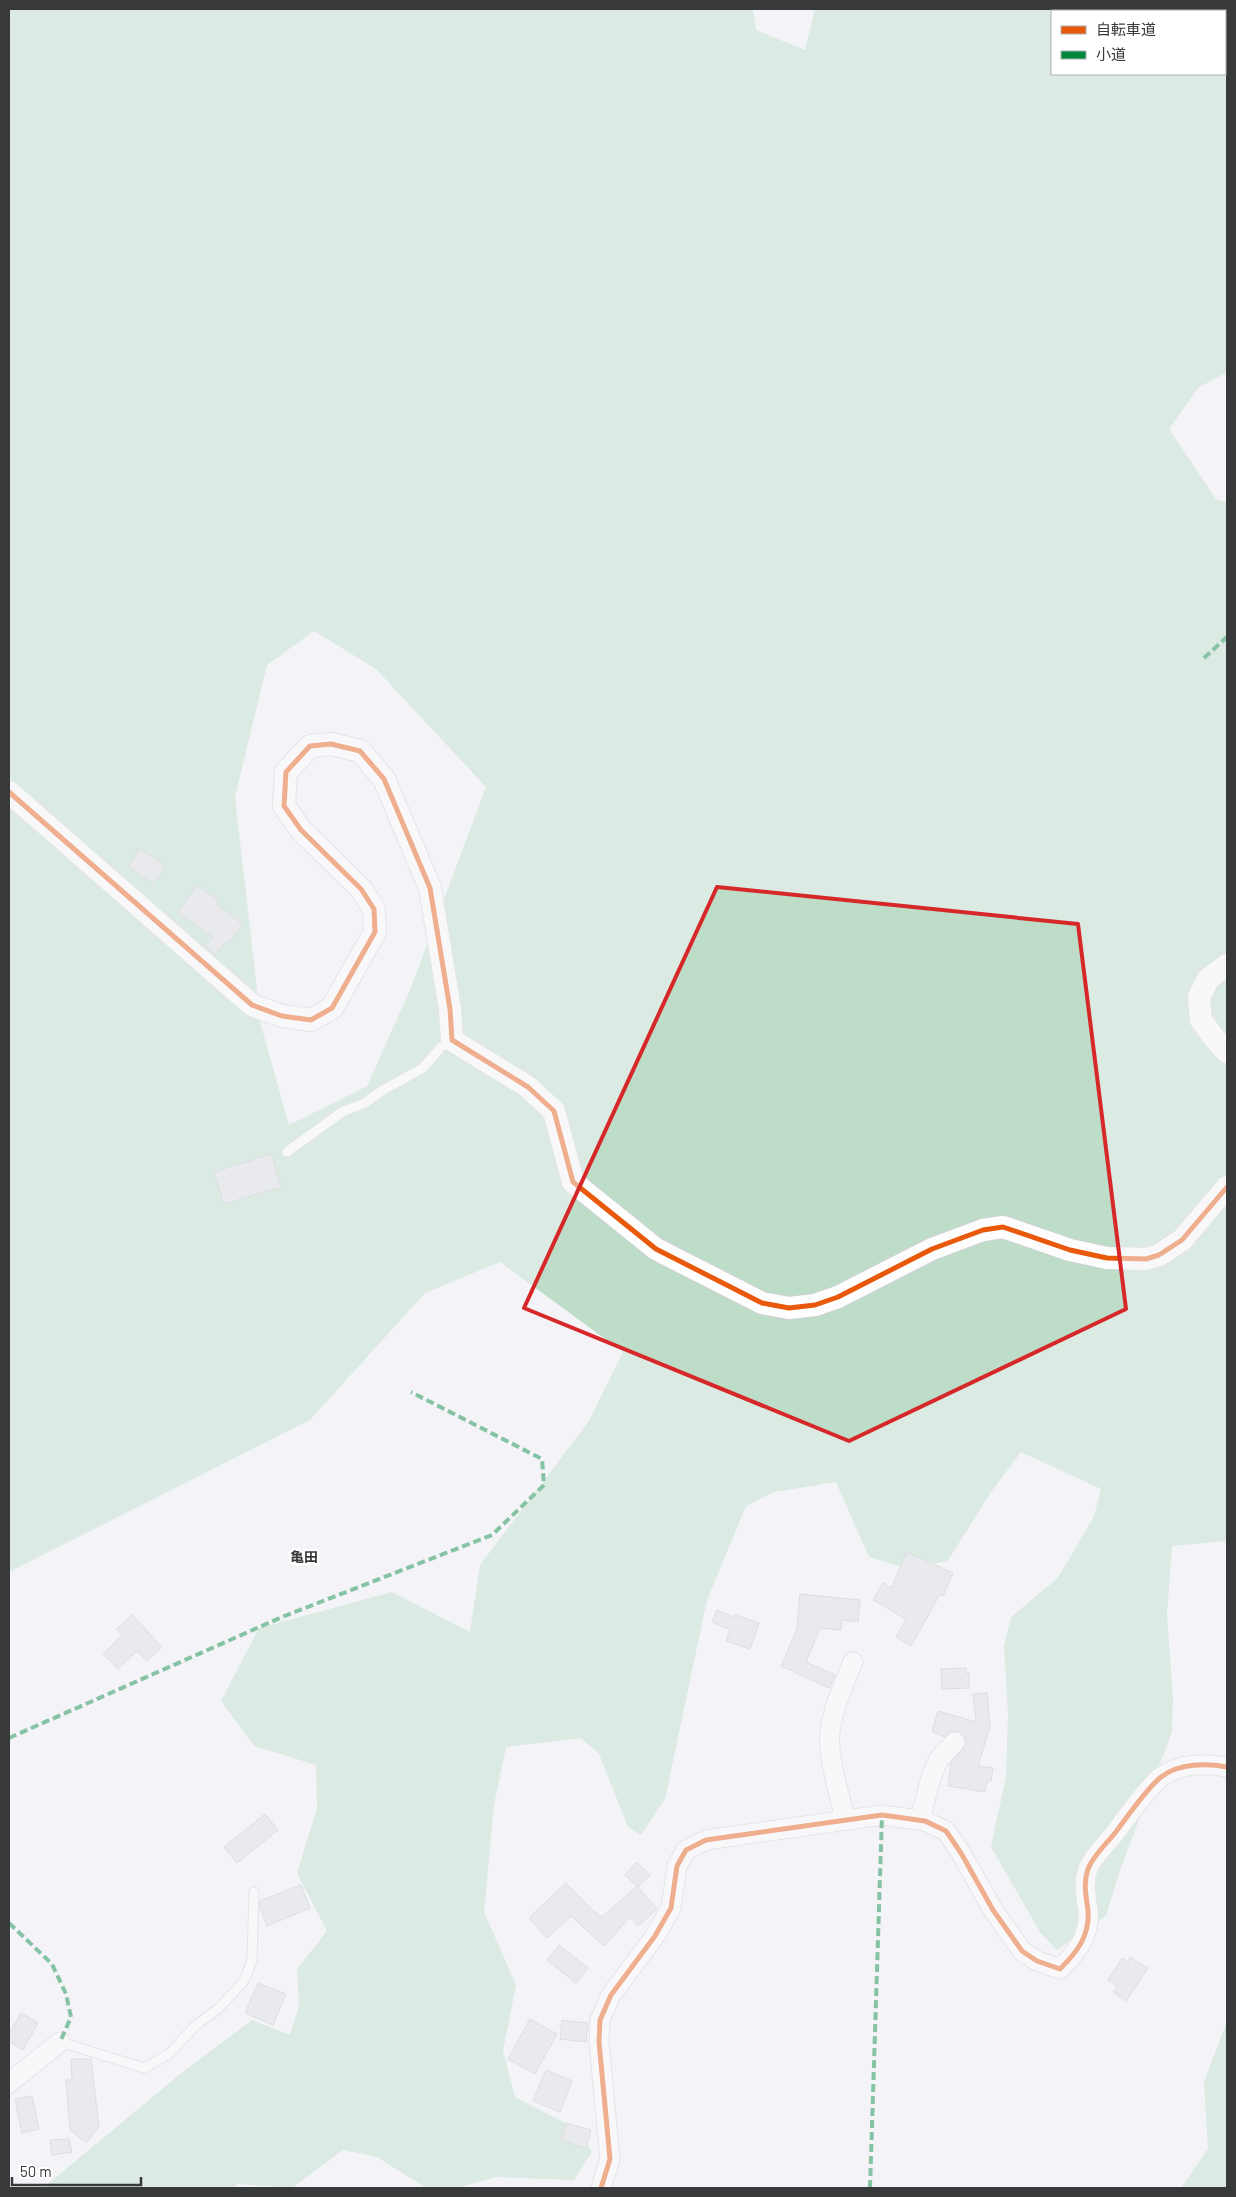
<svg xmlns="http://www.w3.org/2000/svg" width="1236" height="2197" viewBox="0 0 1236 2197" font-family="Barlow,'Noto Sans JP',sans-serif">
<rect width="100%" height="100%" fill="#f4f4f8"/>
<!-- forest -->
<path fill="#bdddc8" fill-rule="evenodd" d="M9,9H753L756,30L805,50L815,9H1227V372L1198,388L1169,429L1216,499L1227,503V1541L1172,1546L1167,1614L1173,1698L1172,1732L1119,1873L1106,1916L1057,1950L1040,1932L991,1847L1006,1777L1008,1713L1004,1647L1011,1617L1058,1578L1094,1516L1101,1489L1021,1452L991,1492L947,1562L899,1566L869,1557L836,1482L774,1492L746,1506L707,1600L665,1799L641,1835L628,1827L599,1754L581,1738L506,1747L494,1805L484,1912L516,1985L503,2051L515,2097L577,2129L592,2152L574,2180L497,2177L456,2188H426L377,2157L343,2150L292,2188L237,2184L234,2188H43L179,2075L252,2020L290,2035L299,2006L297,1969L327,1931L297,1873L317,1808L316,1765L254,1746L221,1701L259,1628L392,1592L470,1632L480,1565L589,1421L623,1352L500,1262L425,1293L310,1420L9,1572ZM1052,11H1225V74H1052ZM314,631L376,669L486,787L410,990L367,1086L289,1125L261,1025L235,797L267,665Z
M1227,2021V2188H1181L1208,2149L1204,2082Z"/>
<!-- building -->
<path fill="#dcdde2" stroke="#c2c3c6" d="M140,849L166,866L153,884L128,866Z
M197,885L219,900L216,904L243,924L228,943L226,942L215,954L205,945L213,937L178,912Z
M271,1154L281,1187L224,1204L214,1172Z
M907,1552L953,1573L943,1596L940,1594L911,1646L896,1637L906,1619L873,1600L883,1583L891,1588Z
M800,1594L860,1600L858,1622L842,1620L841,1630L820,1628L806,1662L835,1675L829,1688L781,1666L797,1629Z
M717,1610L734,1617L735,1615L759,1623L750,1649L726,1641L730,1630L712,1622Z
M132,1615L162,1647L147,1661L137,1651L118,1669L103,1654L122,1635L116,1629Z
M966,1668V1673L969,1672V1688L942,1689L941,1669Z
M987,1693L990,1726L978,1766L993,1768L991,1781H987L985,1792L948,1786L951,1762L963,1749L966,1739L958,1731H951L944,1737L932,1731L938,1711L976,1722L973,1694Z
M265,1814L278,1830L237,1863L224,1847Z
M637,1862L650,1875L638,1887L625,1875Z
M566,1883L591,1909L602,1917L637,1886L657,1909L638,1926L630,1917L604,1946L571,1916L547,1938L529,1918Z
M301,1885L310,1908L267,1926L260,1908V1901Z
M559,1945L588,1968L576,1983L547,1960Z
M1130,1957L1148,1968L1126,2001L1113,1992L1117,1986L1108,1980L1122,1958L1128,1962Z
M258,1983L286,1994L273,2025L245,2013Z
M21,2013L38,2023L23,2050L9,2041V2034Z
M530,2019L557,2034L535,2074L508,2059Z
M562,2020L588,2023L586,2042L560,2039Z
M71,2059H91L99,2127L86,2143L70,2130L66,2080H72Z
M546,2070L572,2081L560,2112L533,2101Z
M32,2096L39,2129L22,2133L15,2099Z
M566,2123L591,2130L586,2148L561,2140Z
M69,2139L72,2152L52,2155L50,2140Z"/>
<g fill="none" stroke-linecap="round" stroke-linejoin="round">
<!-- service casing -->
<g stroke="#d1d2d5" stroke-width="11">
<path id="service" d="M287,1152L342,1112L365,1103L383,1090L423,1068L441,1047L452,1040
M60,2042L144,2068L169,2054L195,2026L219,2008L244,1981L252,1960L254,1892"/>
</g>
<!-- minor casing -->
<g stroke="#d1d2d5" stroke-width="21">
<path id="minor" d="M845,1820C840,1795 827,1756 830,1732C833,1707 844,1684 853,1662
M920,1820L931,1777L939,1759L955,1742
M9,2083L60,2042
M601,2188L610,2159L599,2042L600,2020L611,1995L655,1936L671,1908L677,1866L686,1850L706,1840L882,1815L925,1821L946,1831L961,1853L993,1910L1022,1951L1037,1961L1060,1969C1077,1952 1090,1936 1088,1910C1086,1896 1083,1883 1088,1869C1093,1856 1107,1843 1115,1833C1128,1816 1146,1789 1161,1777C1179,1763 1207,1763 1227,1767"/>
</g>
<!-- tertiary casing -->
<g stroke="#d1d2d5" stroke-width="24">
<path id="tertiary" d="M9,792L252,1005L282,1016L311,1020L332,1008L375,932L374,909L361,889L301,830L284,806L286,772L310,746L331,744L360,751L384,779L430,888L450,1009L452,1040L528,1087L554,1111L573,1182L656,1249L762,1303L789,1308L815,1305L838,1297L932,1249L983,1230L1003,1227L1070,1250L1107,1258L1146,1259L1159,1255L1182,1240L1227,1187
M1227,965L1208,979L1199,997L1201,1020L1215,1039L1227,1052"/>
</g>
<!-- path -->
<path stroke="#d4d4d5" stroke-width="3" stroke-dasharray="1 4" stroke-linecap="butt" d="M9,880L73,873"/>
<!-- service -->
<use href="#service" stroke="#fdfdfe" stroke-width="9"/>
<!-- minor -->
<use href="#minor" stroke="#fdfdfe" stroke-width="19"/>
<!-- tertiary -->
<use href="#tertiary" stroke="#fdfdfe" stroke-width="22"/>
<!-- quiet -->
<path stroke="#00873e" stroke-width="4" stroke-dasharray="8 4" stroke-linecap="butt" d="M1204,658L1227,637
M9,1738L282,1617L492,1535L544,1485L542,1459L411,1392
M9,1923L52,1964L66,1994L71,2017L60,2042
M870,2188L882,1815"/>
<!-- cycleway casing -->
<g stroke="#fff" stroke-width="8">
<path id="cycleway" d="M9,792L252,1005L282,1016L311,1020L332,1008L375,932L374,909L361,889L301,830L284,806L286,772L310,746L331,744L360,751L384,779L430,888L450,1009L452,1040L528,1087L554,1111L573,1182L656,1249L762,1303L789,1308L815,1305L838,1297L932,1249L983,1230L1003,1227L1070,1250L1107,1258L1146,1259L1159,1255L1182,1240L1227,1187
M601,2188L610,2159L599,2042L600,2020L611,1995L655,1936L671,1908L677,1866L686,1850L706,1840L882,1815L925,1821L946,1831L961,1853L993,1910L1022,1951L1037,1961L1060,1969C1077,1952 1090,1936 1088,1910C1086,1896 1083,1883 1088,1869C1093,1856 1107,1843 1115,1833C1128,1816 1146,1789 1161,1777C1179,1763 1207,1763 1227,1767"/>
</g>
<!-- cycleway -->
<use href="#cycleway" stroke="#e8590c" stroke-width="5"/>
</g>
<!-- marked area -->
<path d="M0 0H1236V2197H0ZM717,887L1078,924L1126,1309L849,1441L524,1308Z" fill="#f4f4f8" fill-opacity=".55" fill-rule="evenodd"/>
<path fill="none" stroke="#d62828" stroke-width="4" stroke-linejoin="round" d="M717,887L1078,924L1126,1309L849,1441L524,1308Z"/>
<g text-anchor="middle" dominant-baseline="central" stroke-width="5" stroke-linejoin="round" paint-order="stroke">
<!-- neighbourhood labels -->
<g font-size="14" font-weight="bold" fill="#38393b" stroke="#fff">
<text x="304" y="1556">亀田</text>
</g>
</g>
<!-- border -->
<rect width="1236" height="2197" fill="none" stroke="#38393b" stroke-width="20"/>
<!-- legend -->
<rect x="1051" y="10" width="175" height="65" fill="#ffffff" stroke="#afb0b1"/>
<rect x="1061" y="26" width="25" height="8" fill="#e8590c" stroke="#afb0b1"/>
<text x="1096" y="35" font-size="15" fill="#38393b">自転車道</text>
<rect x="1061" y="51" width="25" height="8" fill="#00873e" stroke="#afb0b1"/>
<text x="1096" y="60" font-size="15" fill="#38393b">小道</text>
<!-- scale -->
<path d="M12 2177v8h129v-8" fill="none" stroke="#38393b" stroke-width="2.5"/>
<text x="20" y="2177" font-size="15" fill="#38393b" stroke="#ffffff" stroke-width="4" paint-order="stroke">50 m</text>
</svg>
